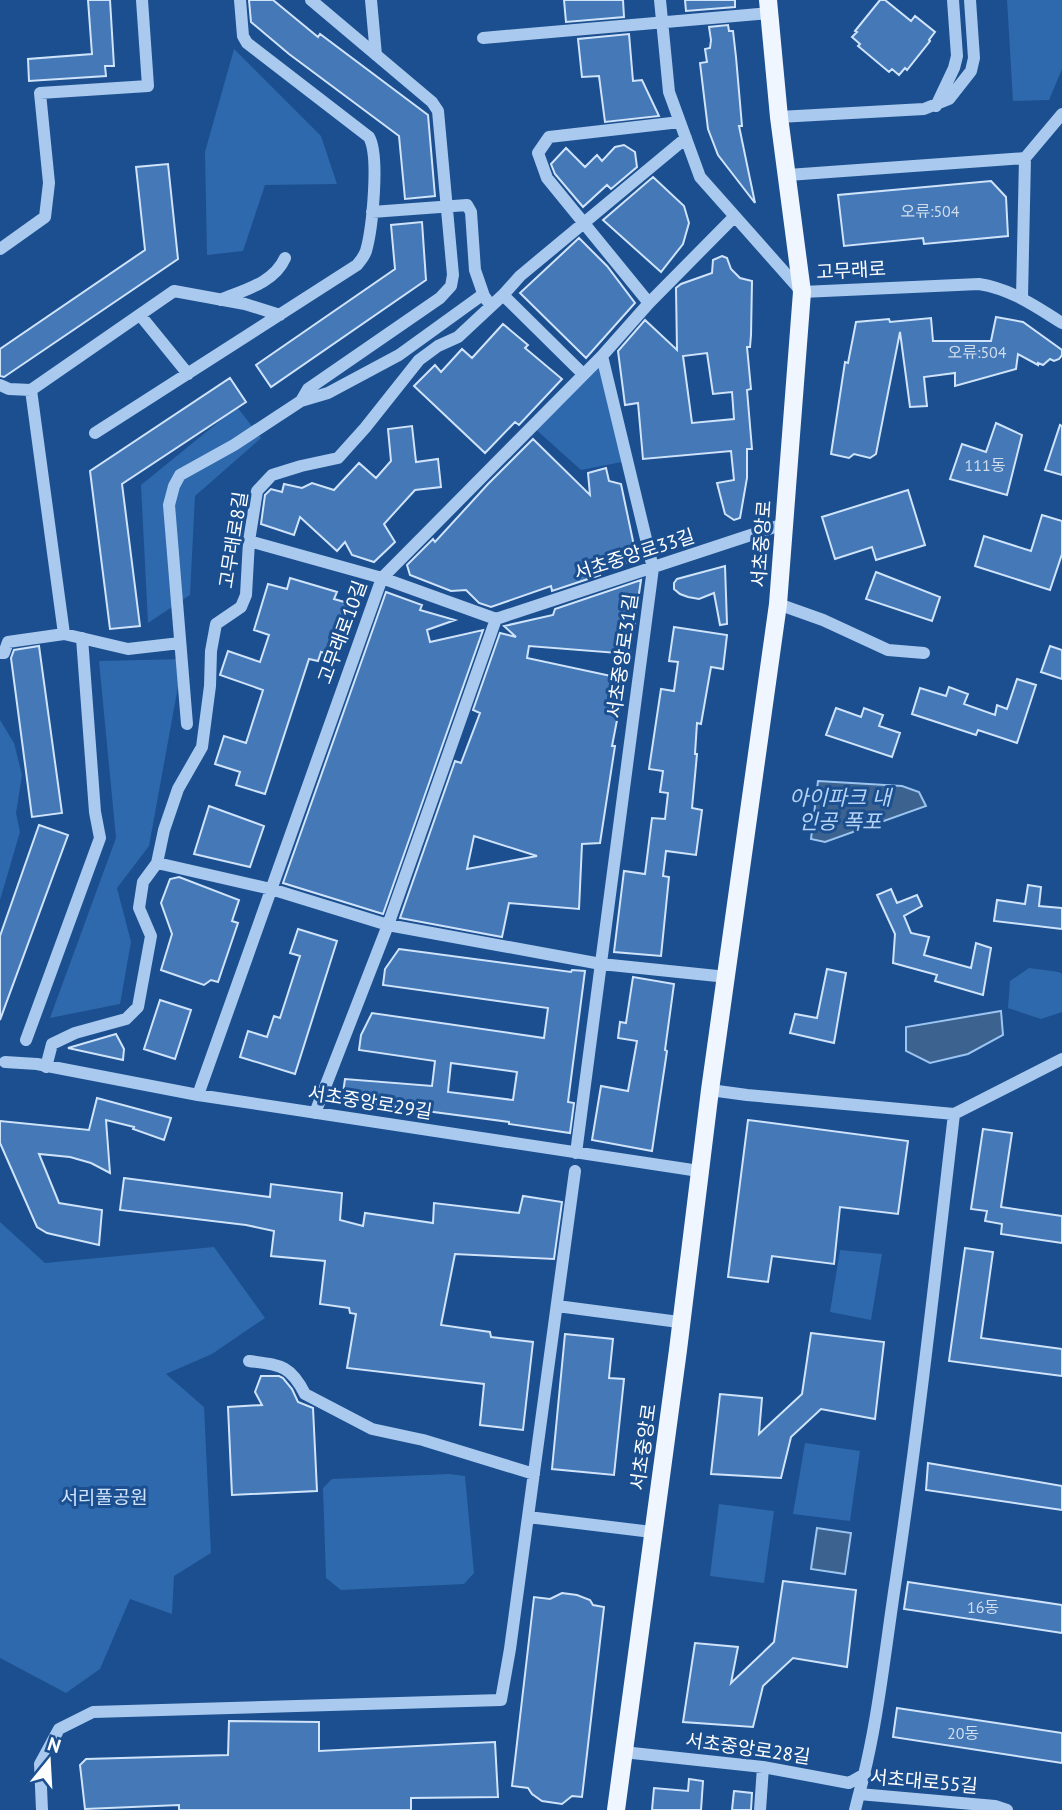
<svg xmlns="http://www.w3.org/2000/svg" width="1062" height="1810" viewBox="0 0 1062 1810" font-family="'PT Sans','Noto Sans KR',sans-serif">
<rect width="100%" height="100%" fill="#1b4f8f"/>
<!-- green -->
<path fill="#2e69ad" d="M1007,0H1062V69L1049,100L1013,101Z
M234,49L321,136L337,184L265,185L243,251L207,255L205,152Z
M602,356L627,461L581,470L532,426Z
M237,407L261,438L195,496L190,595L148,623L141,485Z
M183,659L149,846L117,888L131,942L120,1004L50,1018L116,838L99,661Z
M0,720L14,743L22,775L16,813L20,832L0,900Z
M1029,968L1059,972L1062,974V1012L1041,1019L1008,1008L1010,981Z
M0,1222L45,1263L214,1247L265,1318L212,1354L166,1374L204,1407L211,1553L174,1576L172,1614L130,1599L100,1669L66,1693L0,1658Z
M840,1250L882,1254L871,1320L830,1312Z
M805,1443L860,1451L850,1521L793,1514Z
M449,1474L465,1476L474,1573L464,1584L341,1590L326,1578L323,1488L332,1479Z
M719,1504L774,1511L764,1583L710,1576Z"/>
<!-- water -->
<path fill="#3c6290" stroke="#9cc4f0" stroke-width="2" d="M818,781L902,786L919,792L926,806L825,842L811,839Z
M1001,1011L1003,1035L968,1054L930,1063L906,1051V1027Z
M817,1528L851,1533L845,1574L811,1569Z"/>
<!-- building -->
<path fill="#4478b7" stroke="#cfe3fa" stroke-width="2" fill-rule="evenodd" d="M88,0H110L114,66H105L106,76L29,81L28,59L92,54Z
M249,0H273L318,37L320,34L428,115L435,196L405,199L399,136L289,54L251,22Z
M564,0H623L624,17L566,22Z
M685,0H735V7L686,11Z
M880,0H885L911,21L915,16L935,32L929,40L930,41L907,70L905,68L899,75L892,69L889,72L858,46L860,44L852,37L857,32L855,31Z
M728,25L729,31H733L736,57L742,126H739L755,203L718,155L708,129L700,63L707,62L705,49L710,48L711,40L709,27Z
M629,34L633,81L642,80L659,116L605,122L599,76L582,77L578,39Z
M624,145L635,152L637,167L611,189L607,185L583,207L555,174L551,164L566,148L585,167L597,155L602,161L615,147Z
M168,164L178,259L4,377L0,376V349L145,250L136,167Z
M653,177L684,206L689,223L683,244L661,272L603,220Z
M991,181L1006,197L1008,236L924,244L923,238L844,246L838,195Z
M422,222L426,280L271,387L256,365L395,269L391,225Z
M579,238L607,266L635,303L586,358L520,293Z
M722,256L727,258L731,269L740,278L752,281L751,335L750,347H747L751,389L747,390L752,449H747V478L740,518L734,520L725,514L717,483L734,480L731,451L643,459L638,403L625,405L618,351L645,320L677,350L676,288L681,284L712,273L713,260ZM707,353L713,394L732,392L734,419L692,423L683,356Z
M996,317L1023,322L1062,350V355L1059,359L1054,361L1050,359L1043,365L1038,363V365L1018,354L1016,369L955,386V373L924,377L927,406L910,407L900,332L876,454L870,458L854,454L849,458L831,454L845,362L848,363L856,322L889,319L890,322L931,318L933,341H991Z
M503,324L528,345L525,348L562,379L519,425L515,422L485,453L414,386L435,365L441,372L462,349L472,358Z
M230,378L246,402L122,484L140,626L110,629L90,471Z
M996,423L1022,435L1007,495L950,479L962,444L986,452Z
M1060,425L1062,426V475L1045,470Z
M412,426L416,462L438,459L441,487L415,490L384,524L395,542L374,562L352,555L345,542L337,551L300,517L294,535L261,524L265,495L271,489L282,492L284,484L302,488L312,483L334,490L359,463L376,478L391,461L388,429Z
M533,439L590,495L588,473L606,468L609,481L621,484L637,560L598,569L600,575L552,591L551,586L491,607L479,603L466,590L451,591L410,575L407,565L433,539L435,542L488,484Z
M908,490L925,545L876,560L872,547L835,559L822,517Z
M1042,515L1062,521V554L1050,590L975,566L984,536L1031,551Z
M725,566L727,624L720,625L714,593L699,599L688,597L680,594L674,589V583L677,579Z
M876,572L940,597L932,621L866,599Z
M290,578L337,592L334,599L348,603L332,655L321,652L318,661L309,659L265,794L236,785L240,772L215,764L224,736L246,743L263,690L220,675L228,651L260,662L269,635L254,630L268,584L287,589Z
M641,580L630,654L529,646L527,658L625,679L612,746H615L600,843L582,844L579,909L509,903L502,937L400,918L455,761L461,763L480,713L473,710L500,633L516,637L504,626L553,615L555,609ZM474,836L537,856L467,869Z
M386,592L422,605L420,610L455,620L427,630L430,642L483,630L383,914L283,883Z
M674,627L727,635L723,669L711,667L701,724L697,723L695,754H697L692,808L702,810L696,855L666,851L663,876L669,877L661,956L614,952L624,871L645,874L652,818L665,819L668,793L660,792L663,771L649,769L661,689L674,691L678,662L669,661Z
M39,646L62,813L32,817L11,658L14,650Z
M1050,646L1062,650V679L1041,672Z
M1017,679L1036,685L1017,743L978,730L976,735L912,714L920,688L946,696L949,687L968,694L964,704L995,715L997,705L1007,709Z
M836,708L861,717L864,708L883,715L879,726L900,733L892,757L826,735Z
M209,806L264,826L250,867L194,854Z
M39,825L68,835L0,1020V936Z
M179,877L239,900L232,921L238,923L218,982L211,980L204,985L161,970L172,934L161,903L170,879Z
M1028,885L1041,887L1039,906L1062,908V929L994,921L997,900L1025,904Z
M891,889L897,903L917,895L922,906L904,916L911,933L929,937L924,955L971,968L976,943L991,948L983,995L935,981L937,975L893,963L895,934L877,895Z
M298,929L337,941L295,1074L240,1057L248,1031L267,1037L274,1016L280,1018L300,956L290,953Z
M399,949L571,972L572,970L585,971L568,1102L574,1103L570,1133L509,1124V1122L342,1100L345,1079L432,1086L435,1061L359,1050L361,1035L372,1013L544,1038L548,1008L383,985L385,969ZM451,1063L517,1072L513,1100L448,1092Z
M827,969L846,973L834,1043L790,1033L795,1014L817,1018Z
M633,977L674,984L665,1050L667,1051L652,1151L592,1140L601,1086L628,1091L637,1041L618,1038L620,1022L626,1023Z
M160,1000L191,1010L175,1059L144,1049Z
M116,1034L124,1049L123,1060L68,1048Z
M97,1098L171,1118L164,1140L133,1129L134,1127L106,1120L110,1173L91,1163L70,1157L39,1154L59,1203L102,1210L99,1245L47,1233L37,1227L0,1143V1121L89,1130Z
M748,1120L908,1141L898,1214L840,1207L834,1264L772,1256L768,1282L728,1277Z
M983,1129L1012,1133L1001,1207L1062,1216V1243L1001,1234L1002,1224L985,1221L987,1211L971,1209Z
M124,1178L270,1197L271,1184L342,1193L340,1220L363,1226L365,1213L433,1223L434,1203L519,1213L523,1196L562,1202L554,1259L455,1254L441,1325L490,1332L491,1337L533,1342L523,1430L480,1425L484,1384L347,1368L356,1314L350,1313L349,1308L320,1304L325,1261L271,1256L274,1231L246,1225L120,1210Z
M965,1248L993,1252L981,1338L1062,1349V1376L949,1361Z
M811,1333L884,1342L875,1419L821,1409L791,1437L781,1478L711,1474L720,1394L762,1398L759,1434L802,1394Z
M565,1334L613,1339L609,1378L624,1379L614,1475L552,1469Z
M261,1376H279L283,1378L292,1389L298,1402L313,1408L317,1491L232,1495L228,1407L262,1405L255,1392Z
M928,1463L1062,1486V1510L926,1490Z
M783,1581L856,1590L847,1667L793,1658L763,1686L753,1727L683,1722L695,1643L738,1647L731,1683L774,1642Z
M908,1582L1062,1605V1633L904,1609Z
M562,1593L577,1595L590,1600L593,1605L604,1607L582,1797L572,1796L562,1804L542,1801L532,1794L528,1788L512,1786L534,1597L550,1599Z
M897,1708L1062,1733V1763L893,1737Z
M229,1721L319,1722V1751L495,1742L498,1797L411,1798V1810H179V1805L85,1809L80,1765L86,1759L228,1755Z
M689,1779L703,1781L701,1810H652L654,1788L688,1791Z
M734,1791L752,1793L751,1810H732Z"/>
<g fill="none" stroke-linecap="round" stroke-linejoin="round">
<!-- minor -->
<path stroke="#a9c9ee" stroke-width="12" d="M371,0L376,55
M660,0L669,92L700,177L802,292L979,284C1011,289 1035,306 1062,323
M483,38L769,13
M936,106L954,68L957,56L953,0
M779,117L924,109L949,99L971,71L974,58L970,0
M788,175L1025,158
M372,212L467,205L471,212L475,270L484,296
M0,249L45,217L49,183L40,93L148,86L142,0
M503,295L583,374
M1022,298L1025,158L1062,114
M220,300C244,290 274,283 285,258
M649,303L547,178L538,153L549,137L680,122
M140,315L188,374
M0,385L9,389L31,390
M301,401L308,389L440,298L451,286L453,275L438,111L432,102L311,0
M95,433L357,265C361,260 364,257 366,251C372,230 380,156 369,137L247,43L243,36L240,0
M249,541L382,578L496,619
M778,604L823,620L888,650L924,653
M496,619L784,524
M64,634L31,390L174,291L245,304L280,315
M0,653H4L8,642L64,634L128,649L180,643
M187,724L169,505L174,486L180,475L234,445L301,401L328,393L399,355L478,298L484,296L491,306
M157,863L271,889L388,925L601,964L727,977
M26,1040L100,838L95,812L82,638
M5,1062L37,1064L198,1095L699,1171
M46,1067L52,1044L75,1033L126,1019L138,1007L151,936L139,908L143,882L157,863L164,830L178,789L202,747L210,686L211,651L216,624L241,607L246,595L249,541L257,491L272,475L301,466L338,458L365,428L419,360L438,346L458,337L503,295L520,276L686,138
M710,1090L747,1095L954,1114L1062,1059
M198,1095L382,578L602,356L649,303L734,217
M315,1113L388,925L496,619
M954,1114C936,1269 919,1424 896,1579C885,1650 878,1725 859,1794L995,1806L1007,1810
M576,1153L653,568L602,356
M557,1306L679,1322
M249,1361C279,1365 290,1364 305,1394L372,1429L423,1440L534,1474
M528,1517L652,1532
M623,1752L763,1767L849,1783L865,1774
M42,1810L40,1764L59,1729L93,1712L501,1700L510,1649L575,1171
M760,1810L763,1767
M855,1810L859,1794"/>
<!-- major -->
<path stroke="#f0f6ff" stroke-width="18" d="M616,1810L678,1350L710,1090L778,604L802,292L779,117L768,0"/>
</g>
<g text-anchor="middle" dominant-baseline="central" stroke-width="6" stroke-linejoin="round" paint-order="stroke">
<!-- number labels -->
<g font-size="16" fill="#d0dded">
<text x="930" y="211">오류:504</text>
<text x="977" y="352">오류:504</text>
<text x="985" y="465">111동</text>
<text x="983" y="1607">16동</text>
<text x="963" y="1733">20동</text>
</g>
<!-- street labels -->
<g font-size="19" fill="#fff" stroke="#1b4f8f">
<text transform="translate(851 270) rotate(-3)">고무래로</text>
<text transform="translate(233 540) rotate(-81)">고무래로8길</text>
<text transform="translate(761 544) rotate(-86)">서초중앙로</text>
<text transform="translate(634 554) rotate(-18)">서초중앙로33길</text>
<text transform="translate(342 632) rotate(-70)">고무래로10길</text>
<text transform="translate(622 656) rotate(-82)">서초중앙로31길</text>
<text transform="translate(370 1102) rotate(9)">서초중앙로29길</text>
<text transform="translate(643 1447) rotate(-82)">서초중앙로</text>
<text transform="translate(748 1748) rotate(8)">서초중앙로28길</text>
<text transform="translate(924 1781) rotate(5)">서초대로55길</text>
</g>
<!-- park labels -->
<g font-size="19" fill="#cfe3fa" stroke="#1b4f8f">
<text x="104" y="1497">서리풀공원</text>
</g>
<!-- water labels -->
<g font-size="21" font-style="italic" fill="#b5d3f5" stroke="#1b4f8f">
<text x="840" y="797">아이파크 내<tspan x="840" dy="24">인공 폭포</tspan></text>
</g>
</g>
<!-- north arrow -->
<g transform="translate(49 1761) rotate(18)" stroke="#1b4f8f" stroke-width="5" paint-order="stroke">
<path d="M0-5L12 26L0 18L-12 26Z" fill="#ffffff"/>
<text y="-10" font-size="19" font-weight="bold" text-anchor="middle" fill="#ffffff">N</text>
</g>
</svg>
